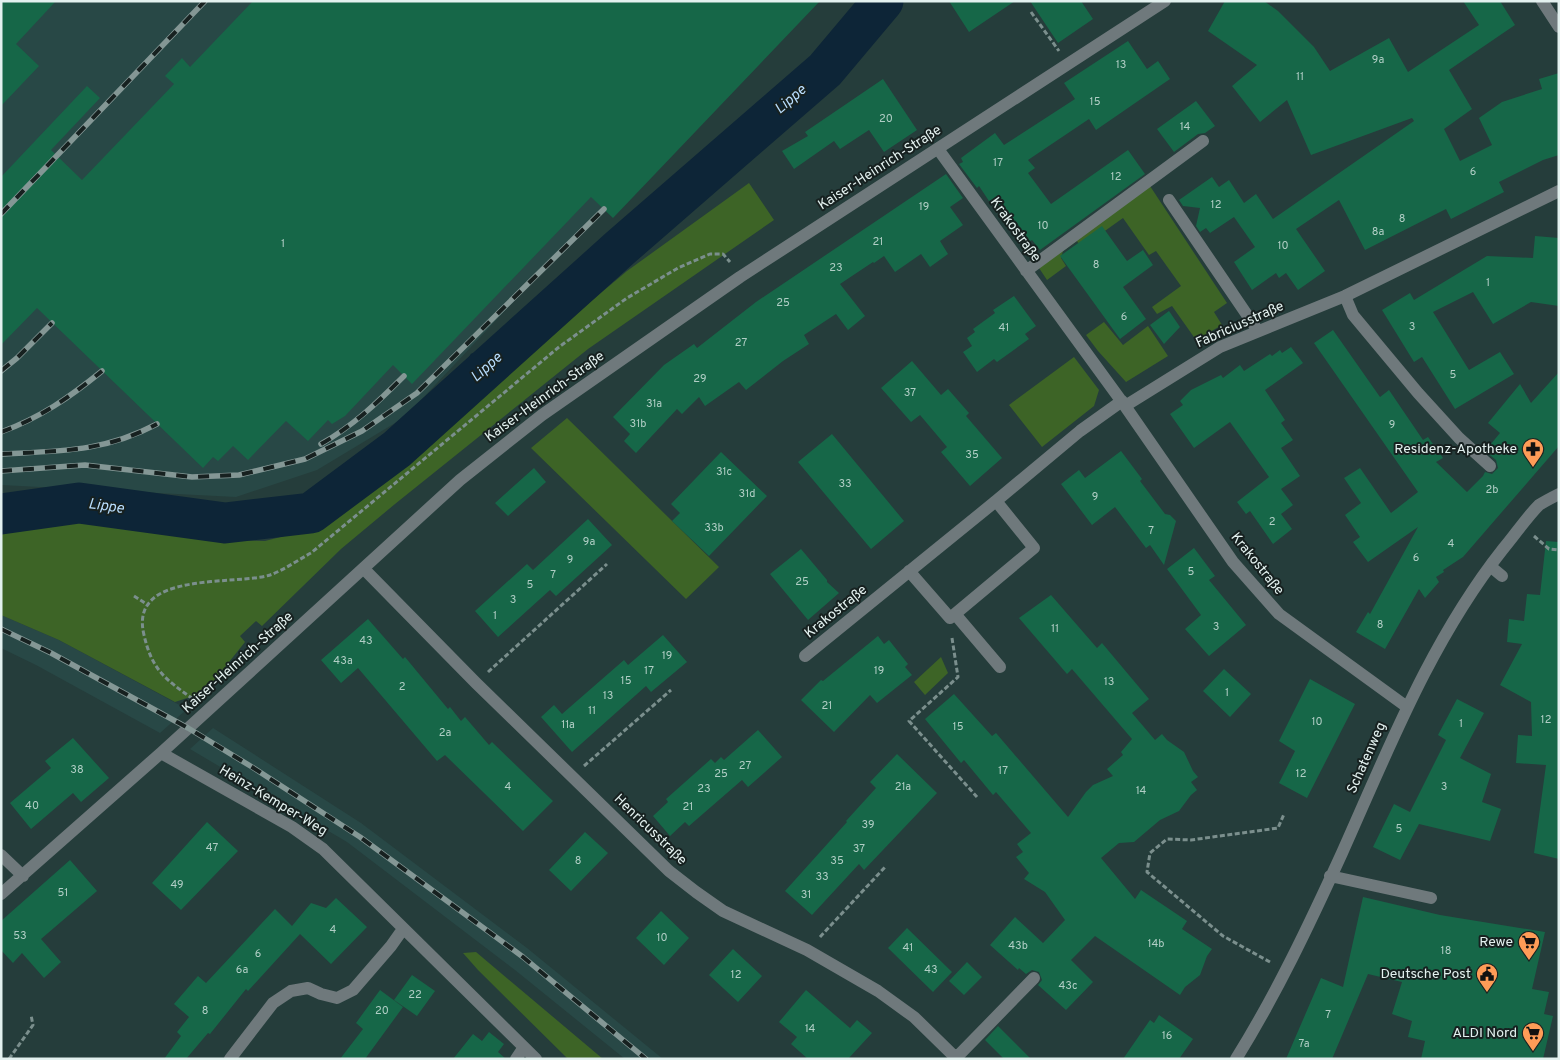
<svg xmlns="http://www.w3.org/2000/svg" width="1560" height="1060" viewBox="0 0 1560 1060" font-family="Overpass,sans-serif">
<rect width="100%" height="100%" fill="#253d3b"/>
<!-- built -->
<path fill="#284846" d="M1,1H797L405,417L317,470L236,497L1,485Z
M1,615L59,640L187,709L160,733L36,665L1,648Z
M213,728L361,823L527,948L663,1059H625L515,970L347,842L190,749Z"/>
<!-- green -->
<path fill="#3d6426" d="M749,183L774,220L588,349L395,504L341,549L262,626L256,621L240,636L245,642L205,692L175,702L59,640L1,615V534L57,517L110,520L157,528L206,539L265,541L304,531L356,503L407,461L509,370L627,271Z
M1150,186L1227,303L1214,312L1222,325L1196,340L1172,306L1157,314L1152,307L1181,286L1156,251L1149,255L1123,218L1081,248L1077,241L1063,251L1061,258L1066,266L1047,280L1039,268Z
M1104,322L1123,345L1148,326L1168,356L1126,382L1098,351L1086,335Z
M1074,357L1099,390L1094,406L1042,447L1009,405Z
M567,418L719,567L686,599L531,448Z
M941,657L948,673L925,695L914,682Z
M476,952L603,1059H568L478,970L463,953Z"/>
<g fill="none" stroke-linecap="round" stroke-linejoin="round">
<!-- stream -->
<path stroke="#0d2537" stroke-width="7" d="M473,357L490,364"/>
<!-- river -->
<path stroke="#0d2537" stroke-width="41" d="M1,514L79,503L225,523L311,513L397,449L620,248L825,70L883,1"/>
</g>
<!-- building -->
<path fill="#166748" d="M1,1H56L16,44L39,66L1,106Z
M253,1H820L613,218L591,197L412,384L393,365L345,416L332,424L328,420L308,441L286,421L248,460L233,446L218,461L213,457L203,468L37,308L1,345V177L87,86L100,98L51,150L82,180L174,84L165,76L182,58L190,67Z
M949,1H1015L969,32Z
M1030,1H1081L1093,19L1058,43Z
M1225,1H1264L1278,11L1314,47L1330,71L1389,38L1408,72L1479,25L1463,1H1500L1515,25L1449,70L1472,109L1444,129L1460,161L1492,145L1479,118L1502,102L1542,89L1539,79L1559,73V155L1543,160L1499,182L1504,192L1451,219L1446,209L1365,250L1339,200L1296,229L1325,271L1298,290L1286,273L1279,278L1276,273L1252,290L1234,262L1255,247L1234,217L1210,233L1206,228L1200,232L1196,226L1200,208L1183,206L1179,200L1212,177L1219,187L1229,180L1244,203L1256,194L1273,219L1414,121L1412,118L1311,155L1287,100L1260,122L1232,86L1257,65L1208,31Z
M1128,41L1147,69L1158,61L1170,79L1096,130L1089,119L1028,160L1035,168L1028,173L1051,204L1128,150L1145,174L1040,250L1032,240L1030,241L1015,220L1009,225L991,200L989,201L979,186L977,188L959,164L963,162L961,158L995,133L1004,145L1075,99L1064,83Z
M883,79L917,130L884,152L869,130L840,149L834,141L794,169L782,151L808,136L805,132Z
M1196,101L1215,126L1205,133L1198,134L1174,152L1157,129Z
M946,174L963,198L950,207L963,225L940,241L948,254L930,267L921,254L895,272L884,256L874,263L873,262L840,284L865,316L848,330L836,314L804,335L809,344L783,361L746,390L739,382L705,406L699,397L682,414L677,409L636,453L624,441L630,434L613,417L664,365L694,344L697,348L756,302Z
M1102,226L1127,261L1143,250L1153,265L1123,287L1146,319L1120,339L1060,256Z
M1535,236L1559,238V306L1531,302L1493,324L1473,292L1433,312L1469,370L1500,352L1514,374L1455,409L1422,357L1414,362L1382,310L1410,293L1414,300L1487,256L1533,258Z
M1014,296L1036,326L1025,334L1029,339L997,362L994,359L977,372L963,352L972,346L967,338L975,332L973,329L995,313L993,310Z
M1169,311L1180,327L1164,344L1150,325Z
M1333,330L1380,397L1389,390L1423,440L1428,437L1443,458L1436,462L1467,492L1483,476L1485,472L1492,474L1498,468L1496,460L1485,451L1500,433L1488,423L1520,384L1531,403L1559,372V446L1463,557L1443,570L1444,572L1436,577L1439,582L1425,598L1419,589L1385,649L1356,632L1368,612L1370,614L1418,527L1368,562L1353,542L1360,537L1345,515L1361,503L1344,478L1360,468L1391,513L1418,492L1314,343Z
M1291,347L1303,363L1265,390L1285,420L1281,423L1293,440L1281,448L1300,476L1281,489L1293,505L1281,514L1292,529L1273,544L1250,511L1246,514L1237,502L1269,477L1230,422L1194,448L1170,414L1183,405L1180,401L1191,390L1221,375L1223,378L1240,365L1244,371L1270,354L1272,356L1280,350L1282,353Z
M912,361L941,395L948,389L969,413L966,416L1002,458L970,486L941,452L947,447L920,415L911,422L881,388Z
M832,434L904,521L871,549L798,462Z
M1121,451L1142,479L1140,481L1165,514L1170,515L1176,521L1164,565L1150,545L1146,548L1115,507L1092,525L1061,484L1079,470L1085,478Z
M721,452L767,496L709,556L672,521L680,513L671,504Z
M534,468L546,482L508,516L495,503Z
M588,519L612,545L556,596L550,590L498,637L475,611L527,564L533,570Z
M1546,541L1559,542V859L1534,853L1546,765L1516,763L1518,735L1532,736L1531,702L1500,685L1522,644L1507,642L1509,619L1524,621L1527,594L1540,595Z
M1194,548L1215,576L1209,580L1246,625L1209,656L1185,629L1201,615L1167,569Z
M801,549L827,580V582L839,593L808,620L770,574Z
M1051,595L1097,648L1102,643L1149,699L1132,713L1155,740L1162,734L1167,740L1184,752L1193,771L1198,777L1191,782L1197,790L1191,795L1179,811L1160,820L1134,842L1119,843L1101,858L1135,899L1141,890L1187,921L1182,929L1212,949L1207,956L1200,975L1185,987L1180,995L1095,936L1071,960L1093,982L1066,1010L1038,985L1042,980L1039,972L1032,970L1026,974L1019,968L1018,970L990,945L1015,917L1043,943L1065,920L1045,892L1024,879L1029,873L1016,857L1023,852L1017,844L1031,833L996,792L993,795L964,760L961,763L925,719L954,694L992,736L996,733L1068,817L1086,792L1093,785L1113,776L1107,769L1123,755L1121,752L1132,739L1072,669L1067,674L1019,618Z
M368,619L403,659L405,657L448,709L450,707L461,721L465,717L489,745L492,742L553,801L523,831L445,755L437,761L358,668L341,683L321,660Z
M663,635L687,662L651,692L646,686L572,752L541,717L554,705L562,714L624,660L628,665Z
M878,636L884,644L889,640L908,664L905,667L912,675L877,703L870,695L834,732L801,700L821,680L823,681Z
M1224,669L1251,694L1230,717L1203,691Z
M1310,679L1355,704L1307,798L1279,783L1295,751L1279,741Z
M1457,699L1484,713L1460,758L1491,774L1482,802L1501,809L1490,841L1419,824L1400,860L1373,847L1394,804L1410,812L1446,740L1438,735Z
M758,730L782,757L748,787L742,780L689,826L685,822L670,836L653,816L668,802L666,799L711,759L715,763L721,757L724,760Z
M73,738L109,778L81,802L73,793L31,829L10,803L51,768L45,761Z
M897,754L937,793L864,870L859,864L812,915L785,891L847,822L846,821L876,788L870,782Z
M207,822L238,851L181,910L152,883Z
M585,832L608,853L571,891L549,870Z
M70,860L97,891L41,939L61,962L44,978L22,953L13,963L1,950V921Z
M1363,897L1440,915L1545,932L1532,989L1549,992L1544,1014L1553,1016L1543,1059H1421L1425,1041L1408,1037L1412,1021L1392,1014L1402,982L1368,974L1332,1059H1286L1321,978L1343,987Z
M336,898L367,927L331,964L300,934L248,991L246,989L210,1034L208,1033L186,1059H164L181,1036L177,1032L189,1017L174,1004L198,976L206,983L275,909L292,926L311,903L326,908Z
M661,911L689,938L664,965L636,938Z
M907,928L952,972L933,992L888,948Z
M733,949L762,976L738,1002L709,975Z
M967,962L982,977L964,995L949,981Z
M412,975L435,991L417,1016L394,1000Z
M380,990L403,1007L365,1059H340L363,1029L356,1023Z
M806,990L850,1028L857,1020L872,1033L848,1059H808L791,1044L797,1037L779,1022Z
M1159,1015L1193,1039L1179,1059H1123L1150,1020L1154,1023Z
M998,1026L1031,1059H1004L985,1040Z
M489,1032L504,1044L498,1052L506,1059H453L473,1034L482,1041Z"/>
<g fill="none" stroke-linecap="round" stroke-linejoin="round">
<!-- path -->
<path stroke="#7b8f8d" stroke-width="3" stroke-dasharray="5 2.5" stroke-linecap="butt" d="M1031,12L1059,51
M1534,536L1549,549L1559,550
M134,596L148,605
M952,638L958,677L909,721L977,797
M488,672L607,564
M193,699C165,679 152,670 144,635C128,570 234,586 270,575C284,570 298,560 311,553L559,347L627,298L678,268L710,254H723L730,262
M584,766L671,690
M820,937L886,866
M1270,962L1223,936L1147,872L1150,853L1167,839L1191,840L1278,828L1284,814
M9,1059L33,1025L31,1015"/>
<!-- minor -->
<path stroke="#6f797c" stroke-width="12" d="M1542,1L1559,27
M938,149L1125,406L1233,562L1279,614L1407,707
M1169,200L1258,331
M1026,271L1203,141
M1345,296L1353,315L1418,393L1459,438L1490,466
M1125,406L1220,347L1345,296L1559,191
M1490,566L1502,576
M364,569L476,683L669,871L696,892L723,911L807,950L878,991L914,1017L957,1059
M909,571L950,618L955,614L1034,548L996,501
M955,614L1000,667
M805,656L996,501L1080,431L1122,401
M161,753L292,827L323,849L536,1059
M1,855L23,876
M1330,876L1431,898
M1,894L161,753L460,480L542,415L740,277L1165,1
M956,1058L1034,978
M230,1059L273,1003L291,991L308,988L321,994L337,998L353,990L391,946L403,929
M516,1059L524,1047
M1236,1059C1277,993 1310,923 1342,853C1389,748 1431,640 1503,549C1515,535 1526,518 1539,505C1545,501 1553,497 1559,494"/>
<!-- rail casing -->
<g stroke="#849795" stroke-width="5.5">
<path id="rail" d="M1,214L205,1
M1,371L17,358L52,323
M1,432C40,418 70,397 102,371
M321,444C353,426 378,402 404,376
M1,454C60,451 104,452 157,424
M1,471L85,465L192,477L239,475L305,459L362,431L417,393L604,209
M1,629L51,653L188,728L252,767L360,837L523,957L646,1059"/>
</g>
<!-- rail -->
<use href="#rail" stroke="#172120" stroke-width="4" stroke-dasharray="11" stroke-linecap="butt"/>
</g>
<!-- icons -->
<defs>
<g id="pharmacy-pin" transform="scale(1.125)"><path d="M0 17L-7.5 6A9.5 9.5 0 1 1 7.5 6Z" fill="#fe9c57" stroke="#172120"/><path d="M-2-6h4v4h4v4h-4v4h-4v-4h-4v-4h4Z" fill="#111"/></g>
<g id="supermarket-pin" transform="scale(1.125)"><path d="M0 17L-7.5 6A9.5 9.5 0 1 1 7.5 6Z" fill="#fe9c57" stroke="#172120"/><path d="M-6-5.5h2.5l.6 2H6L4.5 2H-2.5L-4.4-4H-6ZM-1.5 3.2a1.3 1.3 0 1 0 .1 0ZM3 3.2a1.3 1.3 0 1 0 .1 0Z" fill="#111"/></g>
<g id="civic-pin" transform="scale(1.125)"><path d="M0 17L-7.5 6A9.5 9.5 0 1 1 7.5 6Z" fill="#fe9c57" stroke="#172120"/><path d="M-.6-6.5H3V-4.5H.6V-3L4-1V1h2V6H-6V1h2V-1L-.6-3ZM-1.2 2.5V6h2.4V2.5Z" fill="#111"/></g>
</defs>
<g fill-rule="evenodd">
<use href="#pharmacy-pin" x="1533" y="449"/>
<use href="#supermarket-pin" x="1529" y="942"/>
<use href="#civic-pin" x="1487" y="974"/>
<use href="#supermarket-pin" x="1533" y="1033"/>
</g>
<g text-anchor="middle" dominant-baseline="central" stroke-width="4" stroke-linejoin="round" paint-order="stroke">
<!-- number labels -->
<g font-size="11" fill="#b0cec5">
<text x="1378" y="60">9a</text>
<text x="1121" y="65">13</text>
<text x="1300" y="77">11</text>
<text x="1095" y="102">15</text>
<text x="886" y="119">20</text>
<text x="1185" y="127">14</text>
<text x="998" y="163">17</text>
<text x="1473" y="172">6</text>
<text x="1116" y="177">12</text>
<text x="1216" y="205">12</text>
<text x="924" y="207">19</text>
<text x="1402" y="219">8</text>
<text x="1043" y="226">10</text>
<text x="1378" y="232">8a</text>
<text x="878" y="242">21</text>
<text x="283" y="244">1</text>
<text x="1283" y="246">10</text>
<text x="1096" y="265">8</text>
<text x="836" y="268">23</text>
<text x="1488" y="283">1</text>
<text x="783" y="303">25</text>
<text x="1124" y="317">6</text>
<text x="1412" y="327">3</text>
<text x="1004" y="328">41</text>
<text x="741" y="343">27</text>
<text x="1453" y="375">5</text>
<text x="700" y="379">29</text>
<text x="910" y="393">37</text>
<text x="654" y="404">31a</text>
<text x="638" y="424">31b</text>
<text x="1392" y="425">9</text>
<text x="972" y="455">35</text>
<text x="724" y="472">31c</text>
<text x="845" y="484">33</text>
<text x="1492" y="490">2b</text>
<text x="747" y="494">31d</text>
<text x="1095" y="497">9</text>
<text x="1272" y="522">2</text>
<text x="714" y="528">33b</text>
<text x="1151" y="531">7</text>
<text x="589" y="542">9a</text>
<text x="1451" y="544">4</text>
<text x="1416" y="558">6</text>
<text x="570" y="560">9</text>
<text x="1191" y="572">5</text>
<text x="553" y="575">7</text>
<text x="802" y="582">25</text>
<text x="530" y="585">5</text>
<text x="513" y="600">3</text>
<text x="495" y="616">1</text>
<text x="1380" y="625">8</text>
<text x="1216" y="627">3</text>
<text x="1055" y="629">11</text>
<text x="366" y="641">43</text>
<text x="667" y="656">19</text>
<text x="343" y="661">43a</text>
<text x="649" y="671">17</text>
<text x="879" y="671">19</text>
<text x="626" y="681">15</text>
<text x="1109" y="682">13</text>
<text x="402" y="687">2</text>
<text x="1227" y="693">1</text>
<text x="608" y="696">13</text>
<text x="827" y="706">21</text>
<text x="592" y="711">11</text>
<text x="1546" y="720">12</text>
<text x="1317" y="722">10</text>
<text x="1461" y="724">1</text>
<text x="568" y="725">11a</text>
<text x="958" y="727">15</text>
<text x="445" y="733">2a</text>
<text x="745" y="766">27</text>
<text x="77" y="770">38</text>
<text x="1003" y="771">17</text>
<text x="721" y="774">25</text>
<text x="1301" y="774">12</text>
<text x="508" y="787">4</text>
<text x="903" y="787">21a</text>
<text x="1444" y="787">3</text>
<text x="704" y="789">23</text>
<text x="1141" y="791">14</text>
<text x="32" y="806">40</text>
<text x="688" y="807">21</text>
<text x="868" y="825">39</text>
<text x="1399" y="829">5</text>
<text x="212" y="848">47</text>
<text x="859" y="849">37</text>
<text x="578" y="861">8</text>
<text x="837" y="861">35</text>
<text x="822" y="877">33</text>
<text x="177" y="885">49</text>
<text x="63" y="893">51</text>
<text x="806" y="895">31</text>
<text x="333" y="930">4</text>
<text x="20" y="936">53</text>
<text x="662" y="938">10</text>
<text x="1156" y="944">14b</text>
<text x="1018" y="946">43b</text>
<text x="908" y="948">41</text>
<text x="1446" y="951">18</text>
<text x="258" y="954">6</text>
<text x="242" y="970">6a</text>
<text x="931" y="970">43</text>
<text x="736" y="975">12</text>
<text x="1068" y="986">43c</text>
<text x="415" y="995">22</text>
<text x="205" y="1011">8</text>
<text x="382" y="1011">20</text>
<text x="1328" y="1015">7</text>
<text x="810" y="1029">14</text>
<text x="1167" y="1036">16</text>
<text x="1304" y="1044">7a</text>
</g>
<!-- street labels -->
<g font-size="14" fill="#e3f1ef" stroke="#172120">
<text transform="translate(880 168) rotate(-33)">Kaiser-Heinrich-Straße</text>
<text transform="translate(1015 230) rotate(54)">Krakostraße</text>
<text transform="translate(1240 325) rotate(-24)">Fabriciusstraße</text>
<text transform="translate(545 397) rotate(-36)">Kaiser-Heinrich-Straße</text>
<text transform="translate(1257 564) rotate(51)">Krakostraße</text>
<text transform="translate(836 612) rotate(-39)">Krakostraße</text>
<text transform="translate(238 663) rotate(-42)">Kaiser-Heinrich-Straße</text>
<text transform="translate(1367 758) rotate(-66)">Schatenweg</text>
<text transform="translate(273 801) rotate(31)">Heinz-Kemper-Weg</text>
<text transform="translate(650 830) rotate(44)">Henricusstraße</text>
</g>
<!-- poi labels -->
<g font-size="14" fill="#e3f1ef" stroke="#172120" text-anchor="end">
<text x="1517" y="449">Residenz-Apotheke</text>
<text x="1513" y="942">Rewe</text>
<text x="1471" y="974">Deutsche Post</text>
<text x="1517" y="1033">ALDI Nord</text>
</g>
<!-- water labels -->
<g font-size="15" font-style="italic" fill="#b8ddfc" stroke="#172120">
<text transform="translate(791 100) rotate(-41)">Lippe</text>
<text transform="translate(487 368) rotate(-42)">Lippe</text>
<text transform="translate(106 507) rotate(8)">Lippe</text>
</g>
</g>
<!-- border -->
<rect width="1560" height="1060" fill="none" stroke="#e3f1ef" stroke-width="5"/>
</svg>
